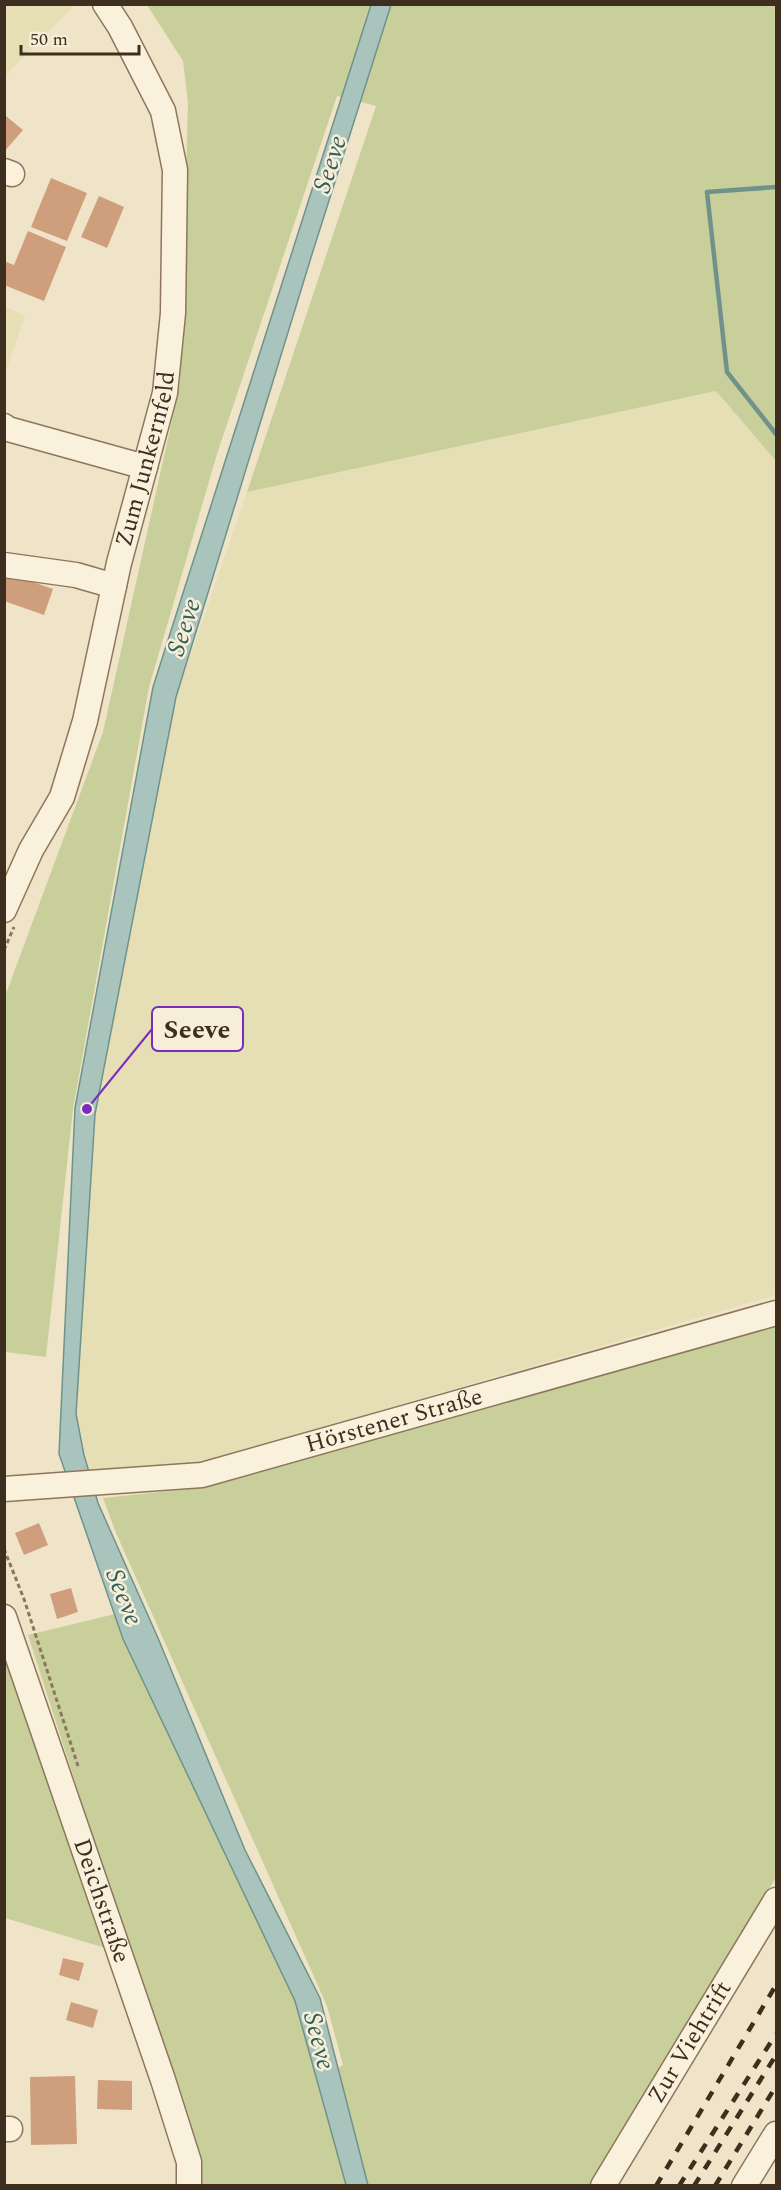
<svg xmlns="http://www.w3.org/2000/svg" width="781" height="2190" viewBox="0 0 781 2190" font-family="Spectral,serif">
<rect width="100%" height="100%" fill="#f0e4c8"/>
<!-- farmland -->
<path fill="#e6deb5" d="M5,4L75,5L5,76L4,5Z
M5,306L25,316L5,373Z
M716,391L776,461V1295L200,1463L89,1471L76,1414L95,1114L176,697L247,492Z"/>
<!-- green -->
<path fill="#c9cf9b" d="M147,5H776V461L716,391L247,492L376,106L337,96L217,454L149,687L73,1109L46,1357L5,1352L4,999L103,732L180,384L188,103L183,61Z
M776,1321V1877L600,2185H368L338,2068L343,2065L327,2006L116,1533L103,1498L199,1488Z
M115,1614L123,1639L295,2001L346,2185H198L191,2144L28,1635Z
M5,1645L119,1952L5,1918Z"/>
<!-- water -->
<path fill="#a9c4bc" stroke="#6f938a" stroke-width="1.5" d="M371,5H391L313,251L176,697L95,1114L76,1414L84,1455L98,1503L158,1638L245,1850L320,1998L368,2185H346L295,2001L123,1639L59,1454L75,1108L153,687Z"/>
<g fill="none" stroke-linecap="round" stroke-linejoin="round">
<!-- stream -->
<path stroke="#6f938a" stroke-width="4.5" d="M776,187L707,192L727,372L776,434"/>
</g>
<!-- building -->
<path fill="#cf9f7d" d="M6,116L23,130L4,152V118Z
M51,178L87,193L67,241L31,227Z
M99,196L124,207L107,248L81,237Z
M28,231L66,247L44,301L4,285V261L14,265Z
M4,572L53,589L44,615L4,601Z
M39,1523L48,1545L24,1555L15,1533Z
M71,1588L78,1612L57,1619L50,1594Z
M63,1958L84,1963L79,1981L59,1975Z
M71,2002L98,2010L93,2028L66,2020Z
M75,2076L77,2144L31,2145L30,2077Z
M98,2080L132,2081V2110L97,2109Z"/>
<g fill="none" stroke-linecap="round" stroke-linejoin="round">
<!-- minor casing -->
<g stroke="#8d765c" stroke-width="27">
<g id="minor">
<path d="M4,171L12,174"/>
<path d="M4,426L8,429L145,467"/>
<path d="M4,565L76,575L114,586"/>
<path id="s1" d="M4,910L31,850L62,797L85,721L119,563L165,393L173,313L175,170L163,111L120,27L105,4"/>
<path id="s2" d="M4,1489L202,1475L776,1313"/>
<path id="s3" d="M4,1617L163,2080L189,2162V2186"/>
<path d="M4,2129H10"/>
<path id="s4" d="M603,2186L776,1900"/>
<path d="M744,2186L776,2134"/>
</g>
</g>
<!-- path -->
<path stroke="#8d765c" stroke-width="3" stroke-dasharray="4.5 3" stroke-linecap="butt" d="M4,950L14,927
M4,1549L24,1599L78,1766"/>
<!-- minor -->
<use href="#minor" stroke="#faf1dc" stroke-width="24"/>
<!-- rail -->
<path stroke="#3d2e20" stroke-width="4.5" stroke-dasharray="10 10" stroke-linecap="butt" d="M656,2186L776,1985
M679,2186L776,2034
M694,2186L776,2055
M715,2186L776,2086"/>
</g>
<g text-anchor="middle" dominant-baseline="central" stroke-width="5" stroke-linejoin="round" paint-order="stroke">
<!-- street labels -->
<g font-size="24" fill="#3d2e20" stroke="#f7eed8">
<text stroke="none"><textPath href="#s1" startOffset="476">Zum Junkernfeld</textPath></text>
<text stroke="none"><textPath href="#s2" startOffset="398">Hörstener Straße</textPath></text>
<text stroke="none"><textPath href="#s3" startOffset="300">Deichstraße</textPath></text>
<text stroke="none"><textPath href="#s4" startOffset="168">Zur Viehtrift</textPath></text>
</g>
<!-- water labels -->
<g font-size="26" font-style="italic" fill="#2f5d5a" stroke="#f7eed8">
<text transform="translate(330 164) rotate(-72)">Seeve</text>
<text transform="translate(184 627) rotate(-72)">Seeve</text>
<text transform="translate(124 1597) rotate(68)">Seeve</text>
<text transform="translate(319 2041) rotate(75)">Seeve</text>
</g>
</g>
<!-- callouts -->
<path fill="none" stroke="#7b2cbf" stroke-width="2" d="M87 1109L152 1029"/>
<circle fill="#7b2cbf" stroke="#f7eed8" stroke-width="2" cx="87" cy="1109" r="6"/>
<rect fill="#f7eed8" stroke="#7b2cbf" stroke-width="2" x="152" y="1007" width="91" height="44" rx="6"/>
<g font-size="26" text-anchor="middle" font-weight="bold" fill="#3d2e20">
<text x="197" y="1038">Seeve</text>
</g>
<!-- border -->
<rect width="781" height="2190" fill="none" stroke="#3d2e20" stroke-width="12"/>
<!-- scale -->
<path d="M21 45v9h118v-9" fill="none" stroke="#3d2e20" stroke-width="3"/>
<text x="30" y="45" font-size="18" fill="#3d2e20" stroke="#f7eed8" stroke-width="4.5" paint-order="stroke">50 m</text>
</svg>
